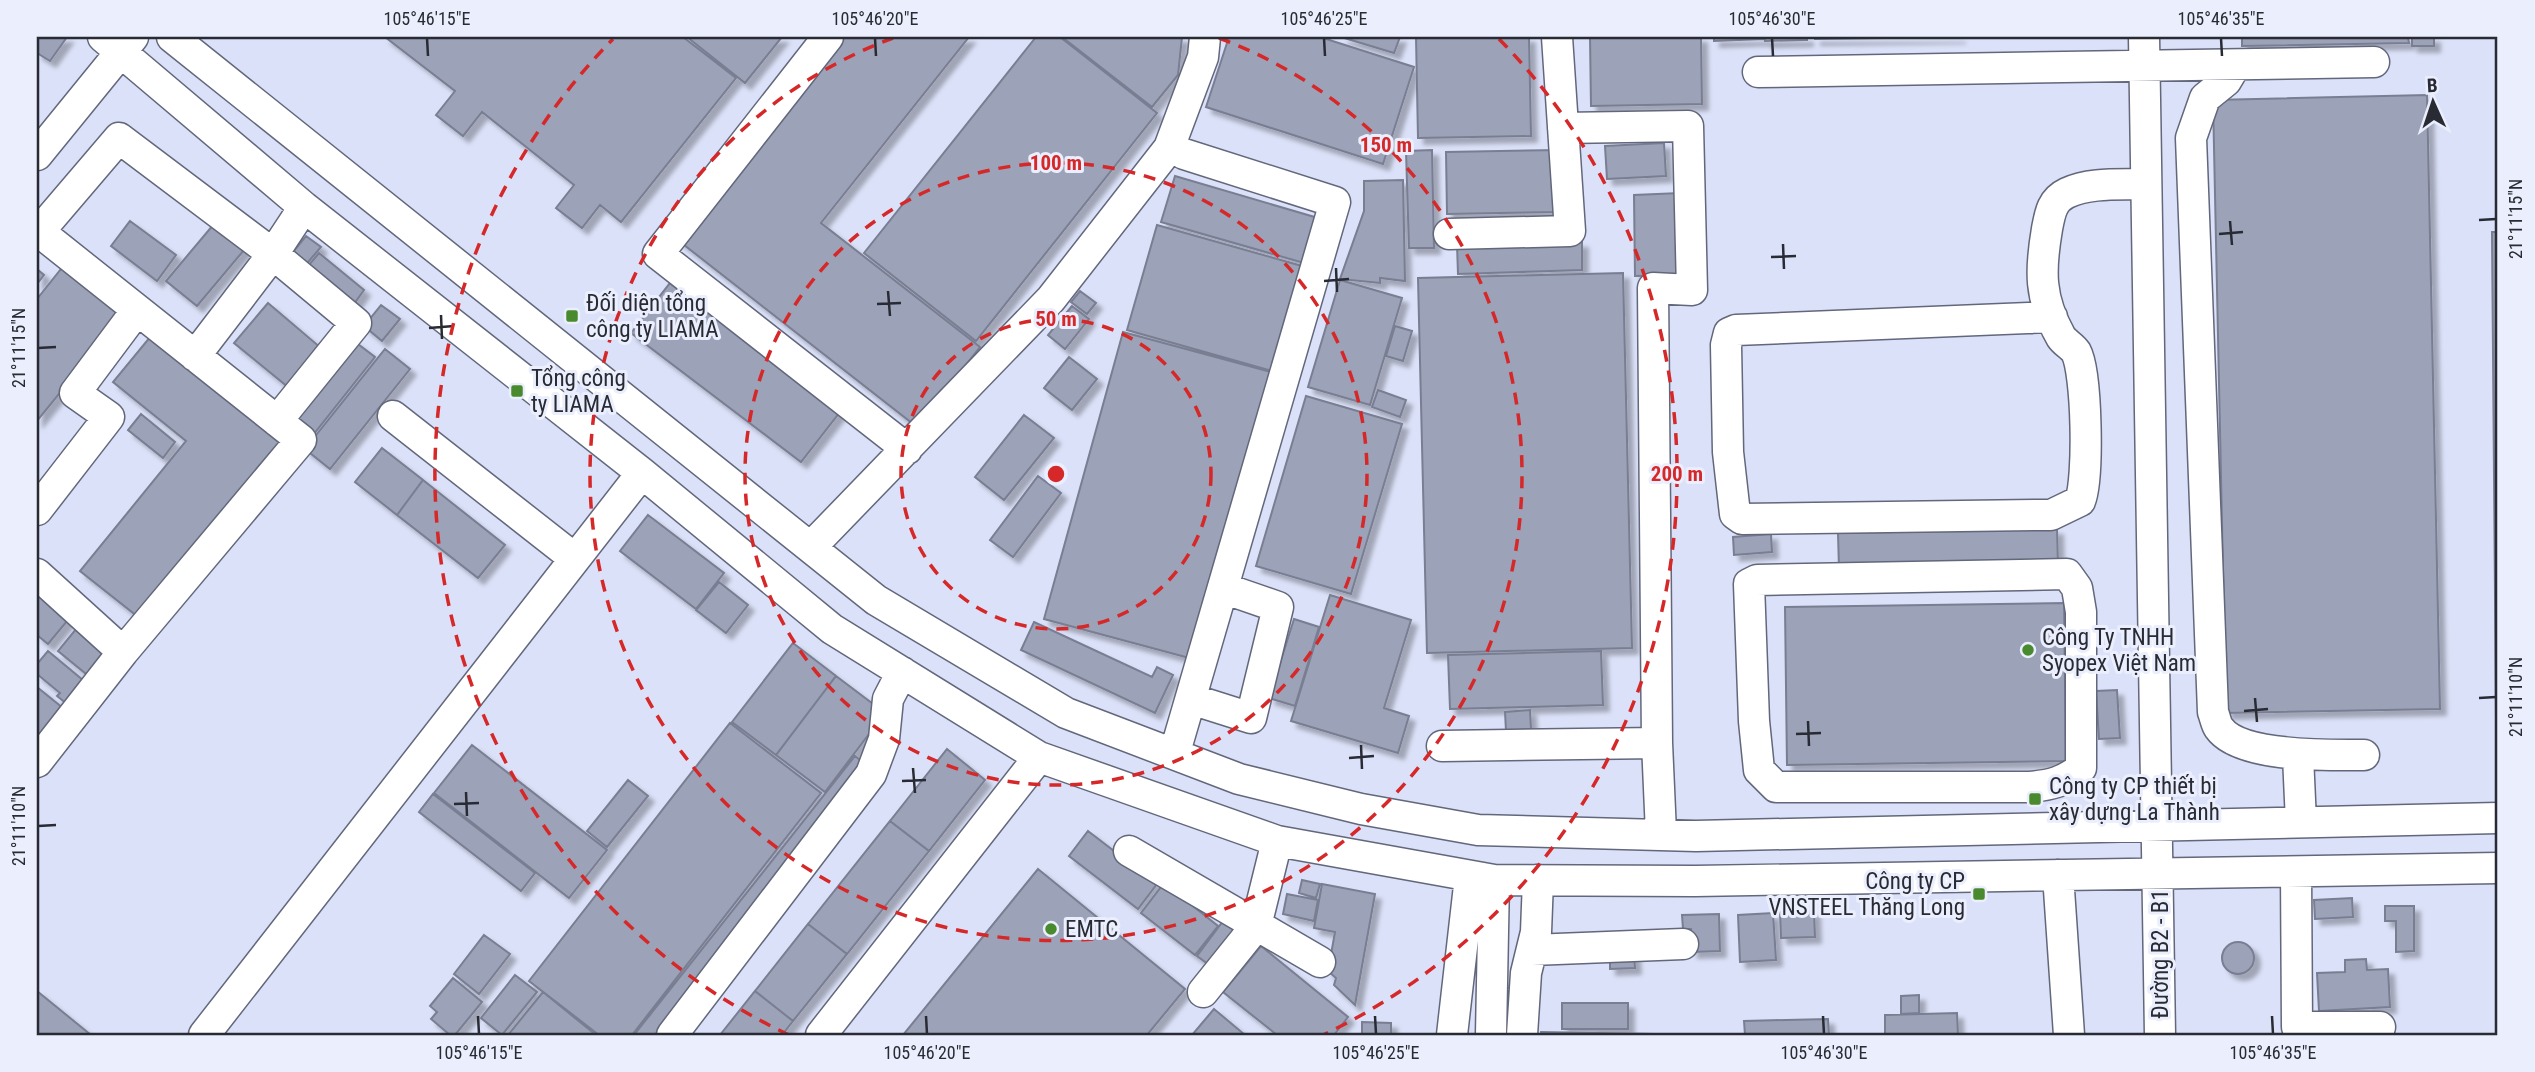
<svg xmlns="http://www.w3.org/2000/svg" width="2535" height="1072" viewBox="0 0 2535 1072" font-family="'Roboto Condensed',sans-serif">
<defs>
<filter id="shadow"><feDropShadow dx="6" dy="6" stdDeviation="2" flood-color="#0004"/></filter>
</defs>
<rect width="100%" height="100%" fill="#dbe1f8"/>
<!-- building -->
<path fill="#9ca2b7" stroke="#797e93" stroke-width="2" filter="url(#shadow)" d="M37,37H67L50,61L37,53Z
M385,37H683L736,78L621,222L600,205L582,228L556,208L574,185L482,112L463,136L436,115L455,91Z
M687,37H782L745,83Z
M841,37H969L821,223L980,347L917,427L679,241Z
M1036,37H1060L1157,113L976,341L864,253Z
M1062,37H1182L1178,75L1152,107Z
M1229,37H1320L1414,67L1383,164L1206,107Z
M1341,37H1400L1394,53Z
M1416,37H1529L1531,136L1418,138Z
M1590,37H1701L1702,104L1591,106Z
M1714,37H1764V39L1714,41Z
M1765,37H1807V40L1765,41Z
M1815,37H1960L1815,39Z
M2242,37H2408L2409,43L2242,46Z
M2412,37H2434V46H2412Z
M2427,95L2440,709L2226,713L2213,100Z
M1664,143L1666,176L1607,179L1605,146Z
M1432,150L1434,248H1409L1406,151Z
M1558,150L1559,212L1447,214L1446,152Z
M1175,176L1318,218L1304,263L1161,222Z
M1403,180L1405,281L1380,278V283L1340,279L1364,211V181Z
M1680,193L1682,275L1635,276L1634,195Z
M219,218L250,243L197,306L166,281Z
M130,221L176,255L157,281L111,246Z
M1157,225L1302,266L1272,371L1127,330Z
M2492,232H2498V719H2496Z
M306,236L321,247L303,268L289,257Z
M1582,242V270L1458,274L1457,245Z
M319,253L364,290L354,304L308,266Z
M65,264L125,313L37,421V299Z
M37,269L44,275L37,284Z
M1623,273L1632,648L1427,653L1418,278Z
M1340,280L1402,298L1370,405L1308,387Z
M670,283L840,412L801,462L631,333Z
M1080,291L1096,303L1087,314L1071,302Z
M268,303L321,348L288,387L234,343Z
M381,305L400,319L382,341L364,326Z
M1072,306L1089,319L1065,349L1048,335Z
M1395,326L1412,331L1403,361L1386,356Z
M1123,332L1271,372L1193,659L1044,619Z
M151,336L285,444L142,620L80,571L186,441L113,382Z
M354,341L375,357L309,440L288,423Z
M385,349L410,369L330,469L305,449Z
M1069,357L1097,379L1072,410L1044,388Z
M1378,390L1406,400L1400,417L1372,407Z
M1306,396L1402,424L1351,594L1256,566Z
M141,414L175,442L163,458L128,430Z
M1024,415L1054,438L1004,500L975,477Z
M382,448L423,480L397,515L355,482Z
M1038,476L1061,493L1013,557L990,540Z
M423,480L505,545L478,578L397,515Z
M648,515L724,573L696,609L620,551Z
M2057,529L2058,565L1839,569L1838,533Z
M1771,534L1772,552L1734,555L1733,537Z
M719,582L748,605L726,633L696,610Z
M37,584L73,614L48,644L37,635Z
M1330,595L1411,620L1384,708L1409,716L1398,753L1291,721Z
M2064,603L2066,761L1787,765L1785,607Z
M1294,619L1319,627L1295,706L1269,698Z
M1034,622L1152,677L1157,667L1173,675L1155,713L1021,650Z
M81,623L119,654L96,682L58,651Z
M793,643L836,676L776,755L732,722Z
M48,651L90,686L72,708L57,696L60,693L37,674V664Z
M1601,651L1603,705L1450,709L1448,655Z
M836,676L885,713L825,792L776,755Z
M37,687L69,713L37,752Z
M2117,690L2120,738L2099,739L2096,691Z
M1530,710L1531,729L1506,731L1505,712Z
M730,723L821,793L632,1035H599L529,981Z
M472,745L607,850L569,898L434,793Z
M947,749L985,780L929,851L890,821Z
M855,756L873,770L663,1035H634Z
M628,780L648,796L607,847L587,831Z
M433,794L535,873L521,891L419,812Z
M890,821L929,851L847,954L808,924Z
M1088,831L1157,884L1138,909L1069,856Z
M1038,869L1185,989L1147,1035H903Z
M1302,880L1320,884L1316,898L1299,893Z
M1164,883L1218,926L1195,955L1141,913Z
M1322,884L1375,894L1355,1005L1334,985L1336,978L1328,971L1335,932L1314,928Z
M1287,894L1318,900L1314,921L1283,914Z
M2352,898L2353,917L2315,919L2314,900Z
M2385,906H2414V951L2396,952V921H2385Z
M1814,911L1815,937L1781,938L1780,912Z
M1773,913L1776,960L1740,962L1738,915Z
M1719,914L1720,951L1692,952L1691,929H1683L1682,915Z
M1226,917L1241,929L1212,967L1197,956Z
M808,924L847,954L793,1021L755,991Z
M484,935L510,954L479,994L454,974Z
M2222 958a16 16 0 1 1 32 0a16 16 0 1 1-32 0Z
M1261,946L1348,1017L1334,1035H1277L1223,992Z
M1634,954L1635,968L1610,969V955Z
M2366,959L2367,970L2388,969L2390,1007L2319,1011L2317,973L2345,972V960Z
M515,975L537,992L502,1035L481,1018Z
M453,978L482,1002L455,1035H450L431,1019L437,1012L430,1006Z
M37,991L91,1035H37Z
M755,991L793,1021L782,1035H720Z
M543,992L596,1035H508Z
M1919,995V1013L1901,1014V996Z
M1562,1003H1628V1029H1562Z
M1214,1009L1245,1035H1192Z
M1957,1013L1958,1035H1885V1015Z
M1828,1019L1829,1035H1745L1744,1021Z
M1362,1022L1391,1023V1035H1362Z
M1541,1032L1711,1035H1541Z"/>
<g fill="none" stroke-linecap="round" stroke-linejoin="round">
<!-- minor casing -->
<g stroke="#62677b" stroke-width="33">
<path id="minor" d="M103,37L304,207L642,473L832,629L1039,757L1277,841L1494,880L1695,881L2498,868
M172,37L876,600L1066,713L1239,779L1361,809L1478,830L1696,836L2498,818
M828,37L658,254L907,449
M2144,37L2160,1035
M2235,66L2226,81L2205,98L2191,138L2213,712C2215,717 2216,724 2219,728C2240,758 2331,755 2364,755
M1758,72L2374,62
M1563,128L1688,126L1692,290L1653,288L1657,743L1661,833
M37,155L133,37
M37,230L301,440L123,652L37,762
M37,234L119,138L273,254L195,356
M1449,234L1570,231L1557,37
M2052,317L1736,330L1729,333L1726,345L1728,452L1735,514L1742,519L2038,515H2051L2080,501C2089,479 2087,372 2076,352C2072,346 2065,343 2061,337C2039,298 2040,270 2047,229C2050,213 2052,200 2067,193C2091,182 2120,185 2146,184
M393,416L574,558
M277,421L356,323L273,254L304,207
M37,510L109,417L75,393L137,310
M811,547L1051,299L1169,148L1203,57L1205,37
M37,574L123,652
M2067,574L2077,588L2081,612V768C2064,782 2051,785 2030,787H1776L1759,770L1754,721L1749,584L1757,580Z
M1191,699L1251,718L1278,607L1223,588
M1442,746L1657,743
M1175,752L1335,202L1184,154
M2298,756L2301,822
M1129,851L1320,962
M2296,872L2297,1027H2380
M2058,875L2069,1035
M1532,950L1683,944
M1203,992L1256,926L1277,841
M204,1035L642,473
M672,1035L871,774L884,739L888,699L902,672
M821,1035L1039,757
M1452,1035L1470,877
M1491,1035L1494,880
M1522,1035L1526,973L1536,932L1538,880"/>
</g>
<!-- minor -->
<use href="#minor" stroke="#fff" stroke-width="30"/>
</g>
<!-- ticks -->
<path fill="none" stroke="#282b33" stroke-width="2.5" d="M427,38L428,56M875,38L876,56M1324,38L1325,56M1772,38L1773,56M2221,38L2222,56M2479,220L2496,219M2230,221L2232,245M2219,234L2243,232M1783,244L1784,269M1771,257L1796,256M1336,268L1337,292M1324,281L1349,279M888,291L890,316M877,304L901,303M441,315L442,339M429,328L454,326M38,348L56,347M2255,698L2257,722M2479,698L2496,697M2244,711L2268,709M1808,721L1809,746M1796,734L1821,733M1361,745L1362,769M1349,758L1374,756M913,768L915,793M902,781L926,780M466,792L467,816M454,804L479,803M38,826L56,825M478,1016L479,1034M926,1016L927,1034M1375,1016L1376,1034M1823,1016L1824,1034M2272,1016L2273,1034"/>
<!-- distance rings -->
<g fill="none" stroke="#d62828" stroke-width="3.5" stroke-dasharray="12 9">
<circle cx="1056" cy="474" r="155"/>
<circle cx="1056" cy="474" r="311"/>
<path d="M1219 38A466 466 0 1 1 893 38"/>
<path d="M789 1035A621 621 0 0 1 613 39M1499 39A621 621 0 0 1 1323 1035"/>
</g>
<!-- markers -->
<g fill="#488a2d" stroke="#ebeffd" stroke-width="2.5">
<rect x="565" y="309" width="14" height="14" rx="3.5"/>
<rect x="510" y="384" width="14" height="14" rx="3.5"/>
<circle cx="2028" cy="650" r="7"/>
<rect x="2028" y="792" width="14" height="14" rx="3.5"/>
<rect x="1972" y="887" width="14" height="14" rx="3.5"/>
<circle cx="1051" cy="929" r="7"/>
</g>
<g text-anchor="middle" dominant-baseline="central" stroke-width="6" stroke-linejoin="round" paint-order="stroke">
<!-- poi labels -->
<g font-size="23" fill="#282b33" stroke="#ebeffd" text-anchor="start">
<text x="586" y="303">Đối diện tổng<tspan x="586" dy="26">công ty LIAMA</tspan></text>
<text x="531" y="378">Tổng công<tspan x="531" dy="26">ty LIAMA</tspan></text>
<text x="2042" y="637">Công Ty TNHH<tspan x="2042" dy="26">Syopex Việt Nam</tspan></text>
<text x="2049" y="786">Công ty CP thiết bị<tspan x="2049" dy="26">xây dựng La Thành</tspan></text>
<text x="1965" y="881" text-anchor="end">Công ty CP<tspan x="1965" dy="26">VNSTEEL Thăng Long</tspan></text>
<text x="1065" y="929">EMTC</text>
</g>
<!-- street labels -->
<g font-size="23" fill="#282b33" stroke="#ebeffd">
<text transform="translate(2160 954) rotate(-90)">Đường B2 - B1</text>
</g>
</g>
<circle cx="1056" cy="474" r="10" fill="#d62828" stroke="#ebeffd" stroke-width="3.5"/>
<g font-size="21" text-anchor="middle" font-weight="bold" fill="#d62828" stroke="#ebeffd" stroke-width="6" stroke-linejoin="round" paint-order="stroke">
<text x="1386" y="152">150 m</text>
<text x="1056" y="170">100 m</text>
<text x="1056" y="326">50 m</text>
<text x="1677" y="481">200 m</text>
</g>
<!-- border -->
<rect width="2535" height="1072" fill="none" stroke="#ebeffd" stroke-width="77"/>
<!-- north arrow -->
<g transform="translate(2433 102) rotate(357)" stroke="#ebeffd" stroke-width="5" paint-order="stroke">
<path d="M0-5L12 26L0 18L-12 26Z" fill="#282b33"/>
<text y="-10" font-size="19" font-weight="bold" text-anchor="middle" fill="#282b33">B</text>
</g>
<rect x="38" y="38" width="2458" height="996" fill="none" stroke="#282b33" stroke-width="2.5"/>
<g font-size="18" text-anchor="middle" fill="#282b33">
<text x="427" y="25">105°46'15"E</text>
<text x="875" y="25">105°46'20"E</text>
<text x="1324" y="25">105°46'25"E</text>
<text x="1772" y="25">105°46'30"E</text>
<text x="2221" y="25">105°46'35"E</text>
<text transform="translate(2516 219) rotate(-90)" y="6">21°11'15"N</text>
<text transform="translate(19 348) rotate(-90)" y="6">21°11'15"N</text>
<text transform="translate(2516 697) rotate(-90)" y="6">21°11'10"N</text>
<text transform="translate(19 826) rotate(-90)" y="6">21°11'10"N</text>
<text x="479" y="1059">105°46'15"E</text>
<text x="927" y="1059">105°46'20"E</text>
<text x="1376" y="1059">105°46'25"E</text>
<text x="1824" y="1059">105°46'30"E</text>
<text x="2273" y="1059">105°46'35"E</text>
</g>
</svg>
